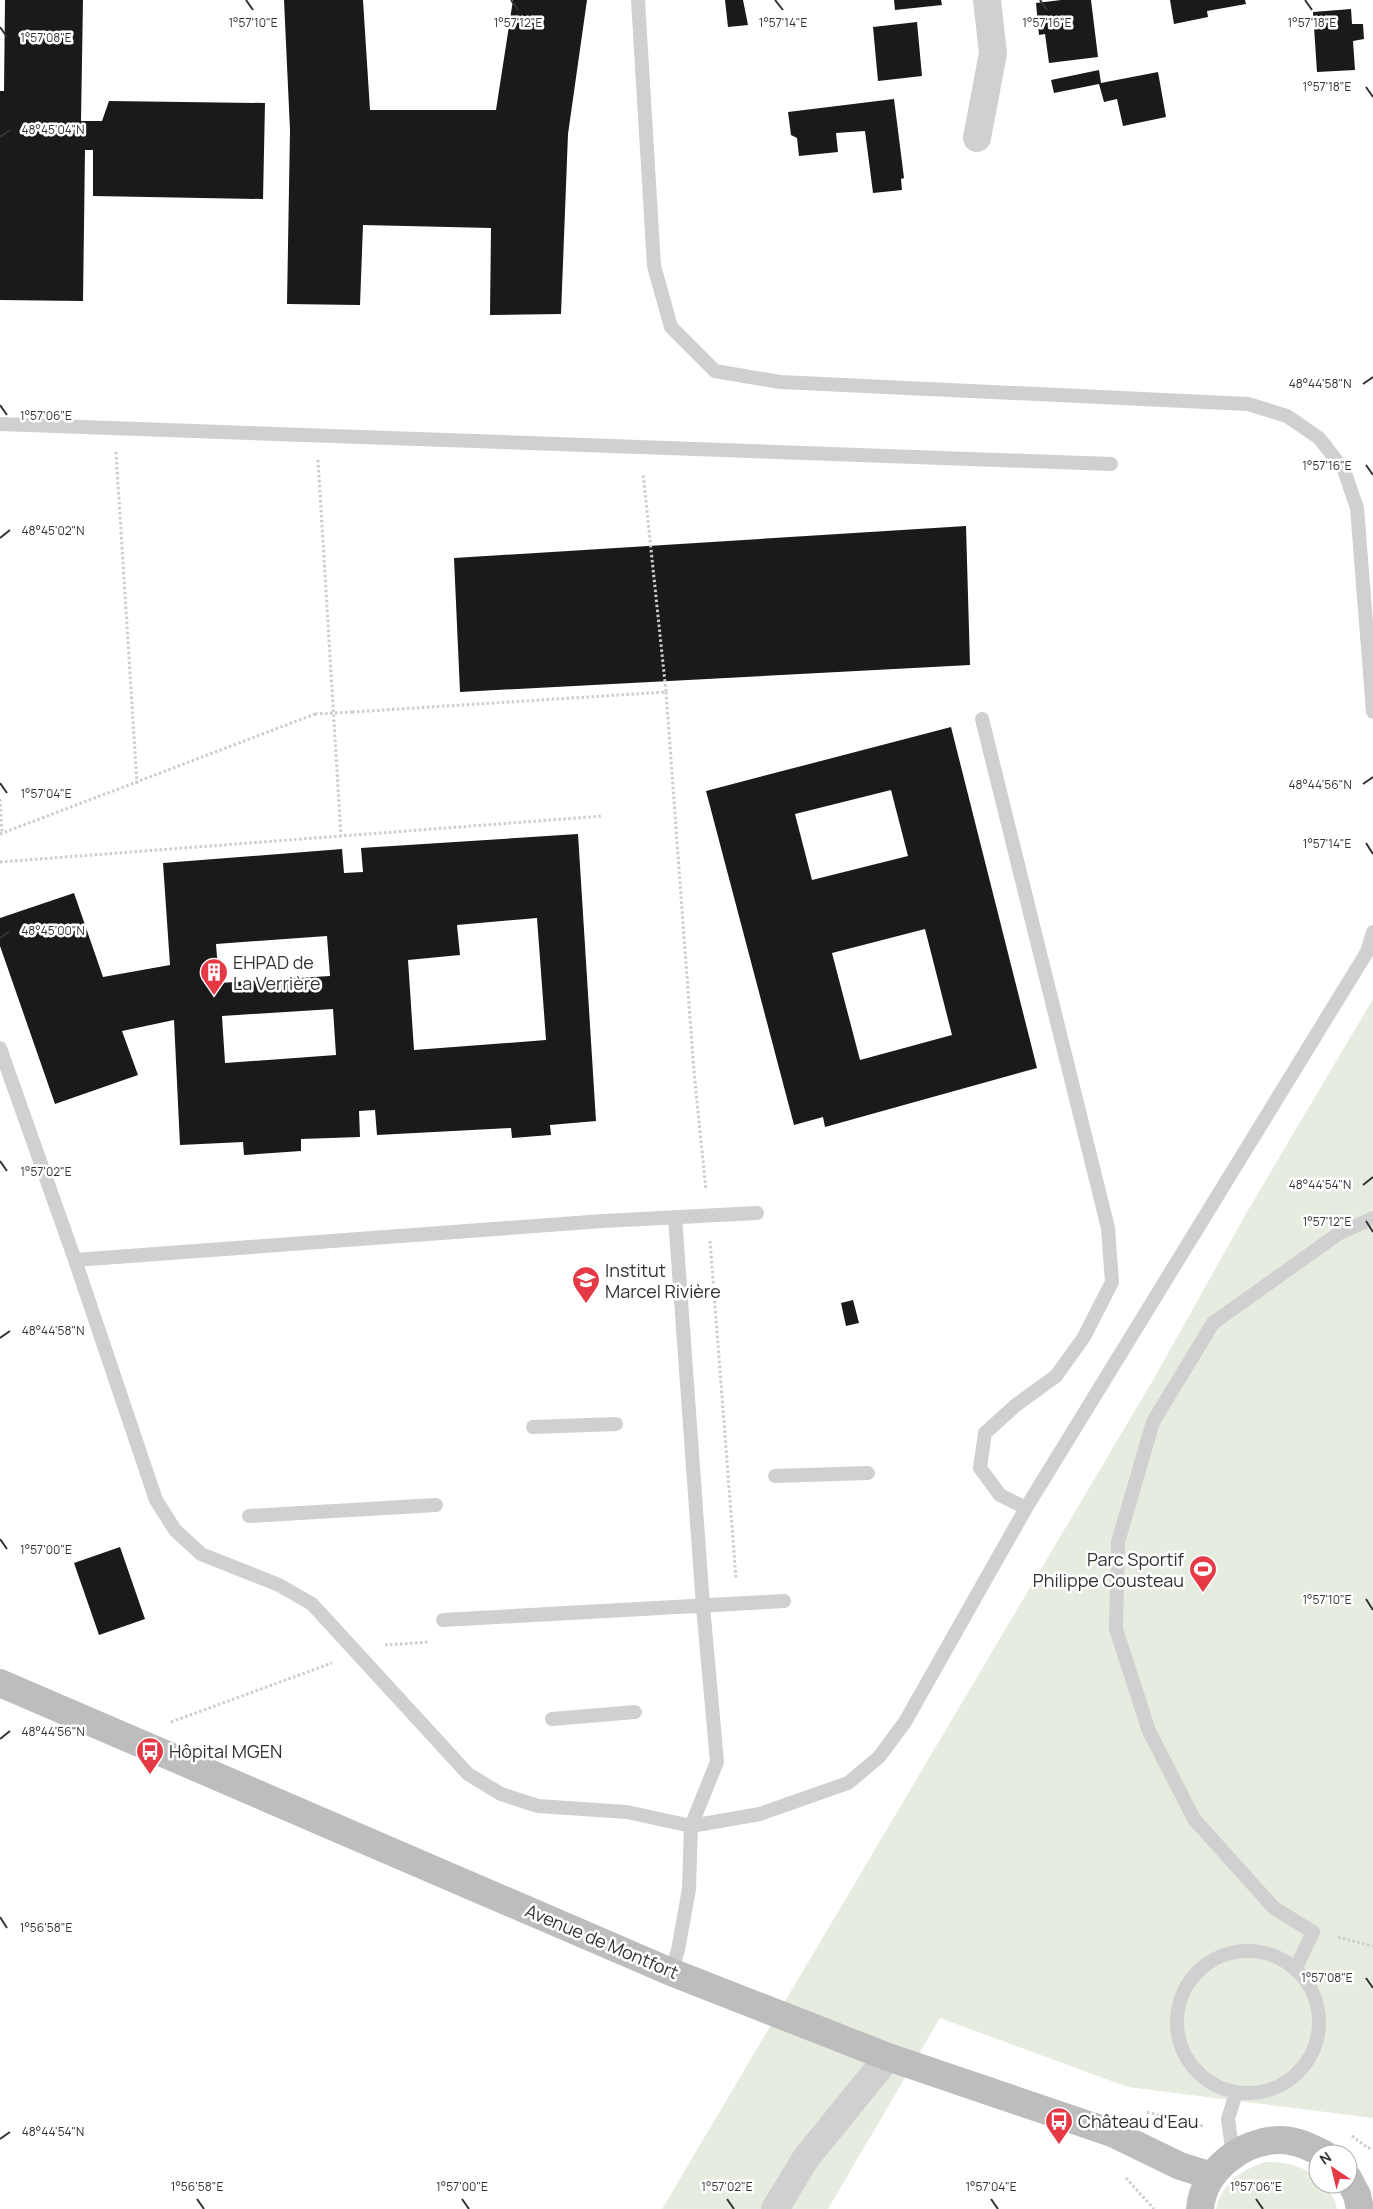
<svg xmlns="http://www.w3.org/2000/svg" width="1373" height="2209" viewBox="0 0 1373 2209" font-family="Manrope,sans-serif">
<rect width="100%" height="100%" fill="#fff"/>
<!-- green -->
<path fill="#e6ecdf" d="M1373,999V2118L1128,2087L940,2018L828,2209H662L1156,1375L1247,1212Z
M1265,2162C1286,2162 1301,2165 1318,2178V2184H1324L1335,2201L1337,2209H1216C1223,2182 1240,2171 1265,2162Z"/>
<!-- building -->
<path fill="#1a1a1a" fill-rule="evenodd" d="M5,0H83L81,121H102L109,101L265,103L263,199L93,196V150H85L83,301L0,300V91H4Z
M284,0H363L370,110H496L513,0H587L568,134L561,314L490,315L491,228L363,225L360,305L287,304L290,130Z
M725,0H743L748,25L728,27Z
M894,0H941L942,5L895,10Z
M1061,0H1091L1098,57L1049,63L1045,34L1039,35L1036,3Z
M1170,0H1245L1246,4L1207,11L1208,17L1174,24Z
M1351,9L1352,24H1363L1364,39L1353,41L1355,70L1317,72L1313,12Z
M917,22L922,76L878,81L873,27Z
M1099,70L1101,83L1158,72L1166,117L1123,126L1117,99L1104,102L1099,84L1054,93L1051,80Z
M894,99L904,178L901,179L902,190L873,193L865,131L836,133L838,152L799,156L797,138L791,135L788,112Z
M966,526L970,665L460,692L454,558Z
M951,727L1037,1068L825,1127L823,1117L794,1125L706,791ZM891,790L908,856L812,880L795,814ZM925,929L952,1035L860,1060L832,953Z
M578,834L596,1121L550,1125L551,1135L512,1138L511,1128L377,1135L375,1110L359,1111L360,1137L301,1139V1151L244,1155L243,1142L180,1145L174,1020L122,1031L138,1075L55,1104L0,946V918L74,893L103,977L170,965L163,863L342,849L344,873L363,872L361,848ZM537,918L546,1040L414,1050L408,960L460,955L457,925ZM327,936L330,976L219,983L216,944ZM333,1009L336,1055L225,1063L222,1016Z
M853,1300L859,1323L846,1326L841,1303Z
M120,1547L145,1619L99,1635L74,1563Z"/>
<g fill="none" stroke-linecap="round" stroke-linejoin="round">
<!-- path -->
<path stroke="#cdcdcd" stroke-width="3" stroke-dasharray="2.5 2.5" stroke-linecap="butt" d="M116,452L137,784
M318,460L341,836
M666,692L694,1072L706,1190
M352,712L666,692L643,473
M0,799L2,834
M0,834L315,714
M0,862L603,816
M710,1241L736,1578
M385,1645L429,1642
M171,1722L332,1663
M1338,1937L1373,1946
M1147,2112L1203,2126
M1352,2136L1368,2148H1373
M1126,2178L1154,2209"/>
<!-- lane -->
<path stroke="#d0d0d0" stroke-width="14" d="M638,0L654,266L671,327L715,371L780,382L1248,404L1287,416L1319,438L1344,470L1357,508L1373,712
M0,424L1111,464
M982,719L1108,1228L1112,1282L1084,1337L1056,1376L1016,1405L985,1433L980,1468L1000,1495L1026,1508
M0,1048L75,1260L156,1500L175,1530L201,1554L279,1585L312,1604L468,1774L501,1794L538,1806L627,1812L691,1826L760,1814L848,1783L879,1757L905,1722L1026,1508L1367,952L1373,932
M75,1260L603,1221L757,1213
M533,1427L616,1424
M775,1476L868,1473
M249,1516L436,1505
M443,1620L784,1601
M552,1719L635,1712
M1177 2022a71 71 0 1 1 142 0a71 71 0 1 1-142 0Z
M1296,1968L1313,1932L1274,1908L1194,1819L1149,1731L1116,1629L1118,1542L1153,1422L1213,1323L1338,1234L1373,1218
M671,1972L678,1950L689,1889L691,1826L717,1762L703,1606L675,1217
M1233,2155L1228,2119L1236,2093"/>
<!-- street -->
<path stroke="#d0d0d0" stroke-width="28" d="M977,138L993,53L987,0
M775,2209L806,2158L888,2057"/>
<!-- secondary -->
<path stroke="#bdbdbd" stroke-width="28" d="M0,1683L671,1972L888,2057L1112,2133L1180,2166L1212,2176
M1348,2178L1357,2195L1360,2209
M1200,2209C1203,2170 1243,2140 1280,2140C1296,2140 1310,2147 1324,2154"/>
<!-- path-bridge -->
<path stroke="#cdcdcd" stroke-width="3" stroke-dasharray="2.5 2.5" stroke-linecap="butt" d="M315,714L352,712"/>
</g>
<!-- ticks -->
<path fill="none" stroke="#333" stroke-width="2" d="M246,0L253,10M511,0L518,10M775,0L783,10M1040,0L1047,10M1305,0L1312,10M0,27L7,37M1366,87L1373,97M0,137L10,130M1363,384L1373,377M0,405L7,415M1366,465L1373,475M0,538L10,530M0,783L7,793M1363,784L1373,777M1366,843L1373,854M0,938L10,931M0,1161L7,1171M1363,1185L1373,1177M1366,1221L1373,1232M0,1338L10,1331M0,1539L7,1549M1366,1599L1373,1610M0,1739L10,1731M0,1917L7,1928M1366,1978L1373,1988M0,2139L10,2132M197,2199L204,2209M462,2199L469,2209M727,2199L734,2209M991,2199L998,2209M1256,2199L1263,2209"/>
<!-- icons -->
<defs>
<g id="building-pin" transform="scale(1.4375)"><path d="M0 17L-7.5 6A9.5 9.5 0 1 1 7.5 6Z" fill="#e63946" stroke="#fff"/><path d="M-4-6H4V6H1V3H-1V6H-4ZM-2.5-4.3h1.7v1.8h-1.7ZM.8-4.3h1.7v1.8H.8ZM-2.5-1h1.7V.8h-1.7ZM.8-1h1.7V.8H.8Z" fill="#fff"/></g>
<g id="university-pin" transform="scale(1.4375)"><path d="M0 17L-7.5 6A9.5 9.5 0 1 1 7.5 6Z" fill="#e63946" stroke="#fff"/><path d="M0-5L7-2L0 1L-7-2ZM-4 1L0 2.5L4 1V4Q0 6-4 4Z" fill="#fff"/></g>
<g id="stadium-pin" transform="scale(1.4375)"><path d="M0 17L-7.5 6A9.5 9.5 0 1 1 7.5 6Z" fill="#e63946" stroke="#fff"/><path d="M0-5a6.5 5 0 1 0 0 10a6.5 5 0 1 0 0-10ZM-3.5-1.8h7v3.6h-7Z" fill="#fff"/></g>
<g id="bus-pin" transform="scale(1.4375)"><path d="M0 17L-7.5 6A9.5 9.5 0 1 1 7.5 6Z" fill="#e63946" stroke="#fff"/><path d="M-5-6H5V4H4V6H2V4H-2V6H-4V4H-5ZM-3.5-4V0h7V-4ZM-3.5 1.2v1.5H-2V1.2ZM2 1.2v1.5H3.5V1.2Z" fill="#fff"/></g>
</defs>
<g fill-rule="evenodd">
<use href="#building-pin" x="214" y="972"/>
<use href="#university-pin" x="586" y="1280"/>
<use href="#stadium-pin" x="1203" y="1569"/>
<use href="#bus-pin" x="150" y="1751"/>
<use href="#bus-pin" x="1059" y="2121"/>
</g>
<g text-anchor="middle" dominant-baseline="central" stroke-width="5" stroke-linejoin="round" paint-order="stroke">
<!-- poi labels -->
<g font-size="18" fill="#333" stroke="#fff" text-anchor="start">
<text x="233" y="962">EHPAD de<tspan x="233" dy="21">La Verrière</tspan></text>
<text x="605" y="1270">Institut<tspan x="605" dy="21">Marcel Rivière</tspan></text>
<text x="1184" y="1559" text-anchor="end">Parc Sportif<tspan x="1184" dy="21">Philippe Cousteau</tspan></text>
<text x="169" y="1751">Hôpital MGEN</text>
<text x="1078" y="2121">Château d'Eau</text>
</g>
<!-- street labels -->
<g font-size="18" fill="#333" stroke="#fff">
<text transform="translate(602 1941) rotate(23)">Avenue de Montfort</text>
</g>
</g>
<g font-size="12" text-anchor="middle" fill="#333" stroke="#fff" stroke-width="5" stroke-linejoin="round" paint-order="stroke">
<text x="1312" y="27">1°57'18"E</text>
<text x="518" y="27">1°57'12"E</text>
<text x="783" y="27">1°57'14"E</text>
<text x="253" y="27">1°57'10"E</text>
<text x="1047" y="27">1°57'16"E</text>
<text x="46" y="42">1°57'08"E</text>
<text x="1327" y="91">1°57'18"E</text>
<text x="53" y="134">48°45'04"N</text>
<text x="1320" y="388">48°44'58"N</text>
<text x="46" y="420">1°57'06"E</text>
<text x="1327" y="470">1°57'16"E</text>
<text x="53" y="535">48°45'02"N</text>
<text x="1320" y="789">48°44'56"N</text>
<text x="46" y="798">1°57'04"E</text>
<text x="1327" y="848">1°57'14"E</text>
<text x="53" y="935">48°45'00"N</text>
<text x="46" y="1176">1°57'02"E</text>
<text x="1320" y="1189">48°44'54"N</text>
<text x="1327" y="1226">1°57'12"E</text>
<text x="53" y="1335">48°44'58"N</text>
<text x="46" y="1554">1°57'00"E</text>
<text x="1327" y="1604">1°57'10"E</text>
<text x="53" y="1736">48°44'56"N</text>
<text x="46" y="1932">1°56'58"E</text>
<text x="1327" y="1982">1°57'08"E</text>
<text x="53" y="2136">48°44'54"N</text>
<text x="197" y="2191">1°56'58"E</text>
<text x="462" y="2191">1°57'00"E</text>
<text x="727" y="2191">1°57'02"E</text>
<text x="991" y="2191">1°57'04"E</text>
<text x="1256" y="2191">1°57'06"E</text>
</g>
<!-- north arrow -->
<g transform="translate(1333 2169) rotate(325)"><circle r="24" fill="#ffffff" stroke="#adadad"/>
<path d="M0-4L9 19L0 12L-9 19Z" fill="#e63946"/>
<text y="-8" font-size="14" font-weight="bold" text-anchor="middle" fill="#333333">N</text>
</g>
</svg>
